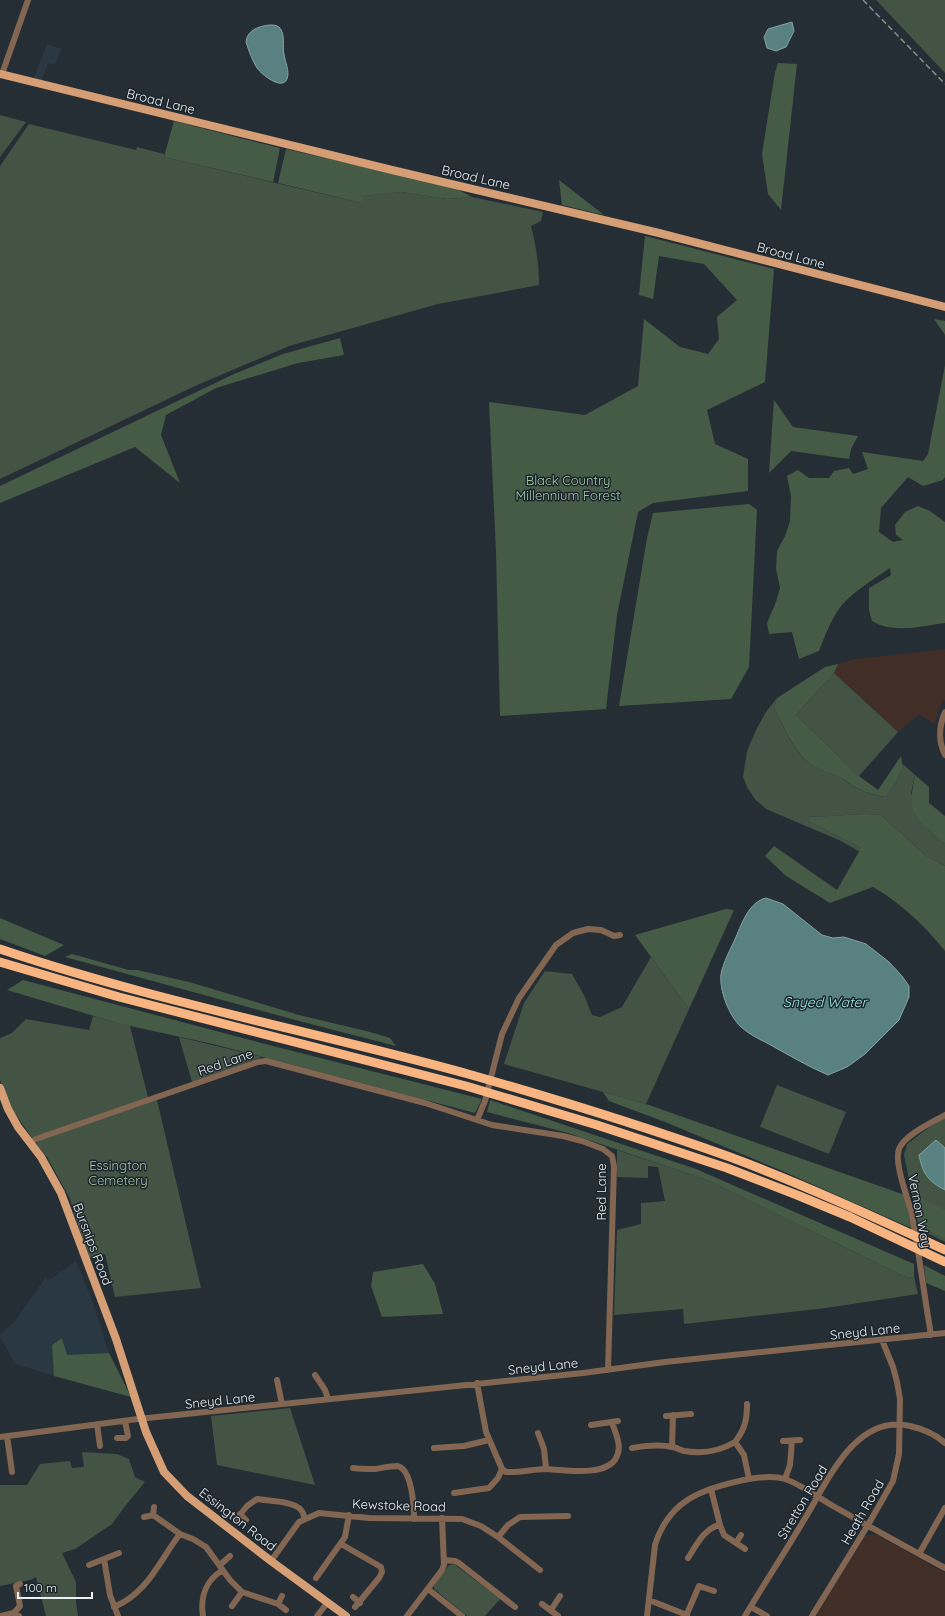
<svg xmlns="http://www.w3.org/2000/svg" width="945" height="1616" viewBox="0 0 945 1616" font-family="Quicksand,sans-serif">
<rect width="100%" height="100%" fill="#252e35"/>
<!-- built -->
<path fill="#2a3843" d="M47,44L61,49L55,65L48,63L42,80L34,78Z
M76,1261L93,1303L109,1353L67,1355L62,1338L52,1345L54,1376L16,1364L0,1337V1335L16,1320L46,1277L48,1281Z"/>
<!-- education -->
<path fill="#412f27" d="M945,649V700L939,709L935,724L919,714L898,732L834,673L838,664L855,659Z
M875,1534L945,1573V1616H816L865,1536Z"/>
<!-- green -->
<path fill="#435344" d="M876,0H945V73Z
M0,115L26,122L0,157Z
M29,124L136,150L137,147L164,154V157L362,203V196L401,192L447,199L472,197L543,212L541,221L531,226C536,246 539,265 539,285L438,304L289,346L195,386L0,479V166Z
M834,673L898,732L859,776L796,715Z
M777,698L774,707C783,725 794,753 810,764C819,770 830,772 839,777C855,787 866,795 886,797L896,782L904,765L915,775L911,793L928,829L945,844V866L925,855L881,815L865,814L810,817L808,821L861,848L860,852L841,841L766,809L755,799L747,787L743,777L747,751L756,730L766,712Z
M651,957L689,1009L646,1104L504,1064L524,1003L545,971L572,974L585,997L592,1015L600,1017L622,1007Z
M93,1016L130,1026L148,1097L32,1138L10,1106L0,1080V1038L12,1033L26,1019L89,1030Z
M179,1037L262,1057L192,1082Z
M777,1085L846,1112L829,1154L760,1127Z
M157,1100L201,1288L115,1297L105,1254L88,1259L70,1199L47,1157L36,1144L38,1140Z
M945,1118V1242L919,1229L904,1155L907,1144L931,1126Z
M617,1150L707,1180L908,1278L914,1277L918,1294L826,1308L684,1324L683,1309L614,1315L617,1230L641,1224V1203L665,1201L658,1167L648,1166V1178L617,1177Z
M290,1408L315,1485L217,1465L211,1416Z
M82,1452L117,1454L129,1459L135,1477L145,1482L126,1505L112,1524L75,1549L62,1553L76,1582V1602L78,1616H46L36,1577L30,1580L0,1586V1485H27L40,1464L70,1461L72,1468L84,1467Z
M454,1564L500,1599L485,1616H467L434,1589V1584L449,1565Z"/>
<!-- forest -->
<path fill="#455b46" d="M778,63L797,64L781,210L768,194L762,154L775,72Z
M174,121L280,148L273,182L164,157Z
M286,149L453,187L472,197L447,199L401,192L363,196L362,203L278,183Z
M559,180L604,215L562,205Z
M645,236L774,269L765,382L707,410L715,444L748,459V491L653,503L638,512L617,615L606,709L500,716L496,552L489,402L585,415L638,386L644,319L680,347L708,354L719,339L717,317L737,300L704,264L659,256L653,299L639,295Z
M934,319L945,321V335Z
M340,338L344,355L298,363L216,388L166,415L161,435L180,483L135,447L0,503V486L234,374L283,354Z
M945,365V477L943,480L923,486L908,477L881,508L879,532L893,542L903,540L896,535L895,525L905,512L918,506L930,511L945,522V623C921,626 894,634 872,621L869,610V588L891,575L890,568C874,579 854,591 841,606C831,619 825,636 819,651L799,659L792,632L769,634L767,623L776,602L780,588L776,569L777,551L785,536L790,521L791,496L787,476L798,470L809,478H829L834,471L849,468L853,474L868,469L862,452L923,461L928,454Z
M774,400L793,427L858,436L851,449L849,459L791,451L769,473Z
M749,504L757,510L749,667L731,699L619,706L647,538L653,513Z
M838,664L834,673L796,715L859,776L878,790L901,756L902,764L904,765L896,782L886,797C867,795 857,788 841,778C832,773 819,770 810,764C794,752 783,725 774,707L777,698L825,667Z
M915,775L929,787V803L945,816V844C937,837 915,819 913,809C910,798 913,786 915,775Z
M865,814L881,815L925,855L945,866V951C925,926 901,903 873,887L830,903L786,876L765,856L774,846L837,890L861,848L808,821L810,817Z
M726,909L734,910L689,1009L635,935Z
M0,918L64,945L45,956L0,939Z
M72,954L129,970H137L189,982L299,1015L370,1032L390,1038L396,1046L299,1021L65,957Z
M23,980L269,1045L482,1099L475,1113L213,1044L121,1024L7,990Z
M603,1092L646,1104L905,1195L911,1228L780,1170L665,1122L609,1101Z
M490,1100L696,1169L914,1264V1277L908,1278L707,1180L568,1133L487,1112Z
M917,1196L945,1210V1239L920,1226Z
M423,1264L435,1284L443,1314L382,1317L371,1286L373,1272Z
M924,1265L945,1276V1291L926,1283Z
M62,1338L67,1355L109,1353L131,1397L54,1376L52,1345Z"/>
<!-- water -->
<path fill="#5a8181" stroke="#85a2a4" d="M792,22L794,31L786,47L776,51L767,48L764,37L768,29Z
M270,25C273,25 276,25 279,27C286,34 282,46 284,54C285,62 290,71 287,79C282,91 261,74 257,68C252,60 249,51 246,42C247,30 259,26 270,25Z
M766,898L783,904L822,935L833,938L844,937L866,944L889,962L902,976L909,986V997L899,1020L865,1054L847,1067L828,1075C807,1066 787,1054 767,1043C757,1038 749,1034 741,1027C729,1016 719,990 721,974C723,963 731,948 736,937C742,923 749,902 766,898Z
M936,1140L945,1148V1190C928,1181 923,1174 919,1155Z"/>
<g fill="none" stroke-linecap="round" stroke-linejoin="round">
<!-- minor -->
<path stroke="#826652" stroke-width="6" d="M2,74L28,0
M945,712C939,726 938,741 945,755
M31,1142L36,1139L258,1062L266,1061L425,1103L477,1120
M931,1335C924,1294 919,1252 911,1211C907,1196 894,1163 899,1149C904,1135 933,1122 945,1115
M608,1370L614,1166L612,1156L603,1149L582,1141L563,1136L492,1125L477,1120L485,1101L502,1034L519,998L556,945L573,933L588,929L601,930L614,936L620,935
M315,1375L325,1390L328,1399
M277,1380L282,1404
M477,1383L486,1432L502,1469L506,1472C520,1473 533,1469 546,1469C564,1470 606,1477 616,1458C623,1446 615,1433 612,1422
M747,1404C747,1420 745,1429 735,1442L744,1455L749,1479
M666,1416L691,1414
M97,1424L100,1446
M591,1425L618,1421
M538,1433L544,1449L546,1469
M7,1436L12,1472
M0,1437L138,1419L583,1373L665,1362L945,1333
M117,1438H126L128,1436L125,1421
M783,1441L800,1440
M672,1447L673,1415
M434,1448L464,1446L489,1440
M632,1448C644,1446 659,1444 672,1447C676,1447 680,1450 684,1451C702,1454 720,1451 735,1442
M353,1468C361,1469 368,1469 375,1469C382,1468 390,1466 397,1466C412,1468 414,1507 414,1519
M785,1479L790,1465L792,1441
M711,1489L720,1525
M454,1493L489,1488L498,1478L502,1469
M240,1514L246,1520
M153,1515L180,1534L193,1539L206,1547L230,1580L242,1592L278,1604L286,1610
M144,1517L153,1515L154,1507
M235,1521L247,1506L257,1499C268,1501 294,1501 301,1510C303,1512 304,1516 305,1519
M498,1537L508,1525L520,1517L568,1516
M736,1543L741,1535
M341,1544L381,1567L382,1572L379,1578L355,1607
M919,1554L945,1508
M688,1558C696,1546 705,1527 720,1525L724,1535L745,1549
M104,1559L110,1595L118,1616
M444,1560L455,1561L459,1563L515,1607
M271,1561L299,1522L319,1513L369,1518L462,1519L481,1526L498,1537L540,1570
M89,1565L119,1553
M220,1565L230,1556
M316,1578L345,1537L349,1515
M428,1589L462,1616
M353,1597L360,1603
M649,1600L687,1615
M278,1604L282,1596
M542,1604L558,1616
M232,1606L242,1592
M114,1607C148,1593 159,1561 180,1534
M751,1607L767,1616
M551,1610L560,1596
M14,1613L20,1606L16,1586L20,1584
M0,1616L14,1613L19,1616
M203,1616C200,1597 206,1580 223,1570
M317,1616L328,1602
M407,1616L442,1570L444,1565L442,1518
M647,1616L655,1545C660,1528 671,1511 686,1501C706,1487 762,1472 785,1479C798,1483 821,1499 833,1506C870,1527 908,1548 945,1568
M686,1616L699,1586L714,1591
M745,1616C764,1584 785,1552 804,1520C827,1483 855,1413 910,1426C923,1429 934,1433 945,1443
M812,1616L868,1525L893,1481L899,1454L900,1399L897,1382L893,1367L882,1340"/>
<!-- major -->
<path stroke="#d69e74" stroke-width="8" d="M0,74L392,170L659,233L945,307
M0,1088L8,1109L18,1127L41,1157L61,1193L116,1339L146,1432L164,1472L187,1496L271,1561L346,1616"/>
<!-- highway -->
<path stroke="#f8b481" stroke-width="9" d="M0,949C153,1001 312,1031 468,1074C556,1099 643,1126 730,1157C803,1184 875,1217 945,1250
M0,962L119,997L466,1086L597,1125L727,1168L797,1195L850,1217L945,1262"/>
<!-- rail -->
<path stroke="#858d92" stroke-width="1.5" stroke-dasharray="6 3" stroke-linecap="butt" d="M863,0L945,84"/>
</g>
<g text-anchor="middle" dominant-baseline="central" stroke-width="3" stroke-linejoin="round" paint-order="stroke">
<!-- street labels -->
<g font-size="13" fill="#eaf0f4" stroke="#1c242b">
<text transform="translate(161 101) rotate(14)">Broad Lane</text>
<text transform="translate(476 177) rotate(13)">Broad Lane</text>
<text transform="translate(791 255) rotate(15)">Broad Lane</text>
<text transform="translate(225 1062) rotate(-19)">Red Lane</text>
<text transform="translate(601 1192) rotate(-90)">Red Lane</text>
<text transform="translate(920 1211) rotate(79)">Vernon Way</text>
<text transform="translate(93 1244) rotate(69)">Bursnips Road</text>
<text transform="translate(865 1331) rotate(-6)">Sneyd Lane</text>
<text transform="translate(543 1366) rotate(-6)">Sneyd Lane</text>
<text transform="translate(220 1400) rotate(-6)">Sneyd Lane</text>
<text transform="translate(802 1502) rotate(-59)">Stretton Road</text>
<text transform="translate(399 1505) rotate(2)">Kewstoke Road</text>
<text transform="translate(862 1512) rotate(-60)">Heath Road</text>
<text transform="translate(238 1519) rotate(38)">Essington Road</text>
</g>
<!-- park labels -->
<g font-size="13" fill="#a0cca3" stroke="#1c242b">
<text x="568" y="480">Black Country<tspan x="568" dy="15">Millennium Forest</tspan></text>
<text x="118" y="1165">Essington<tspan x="118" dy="15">Cemetery</tspan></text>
</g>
<!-- water labels -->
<g font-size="14" font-style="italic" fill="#98e3e4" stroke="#1c242b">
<text x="825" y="1002">Snyed Water</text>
</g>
</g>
<!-- scale -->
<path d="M18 1592v6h74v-6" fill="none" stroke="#eaf0f4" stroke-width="2"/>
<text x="24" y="1592" font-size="12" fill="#eaf0f4" stroke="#1c242b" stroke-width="3" paint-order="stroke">100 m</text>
</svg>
